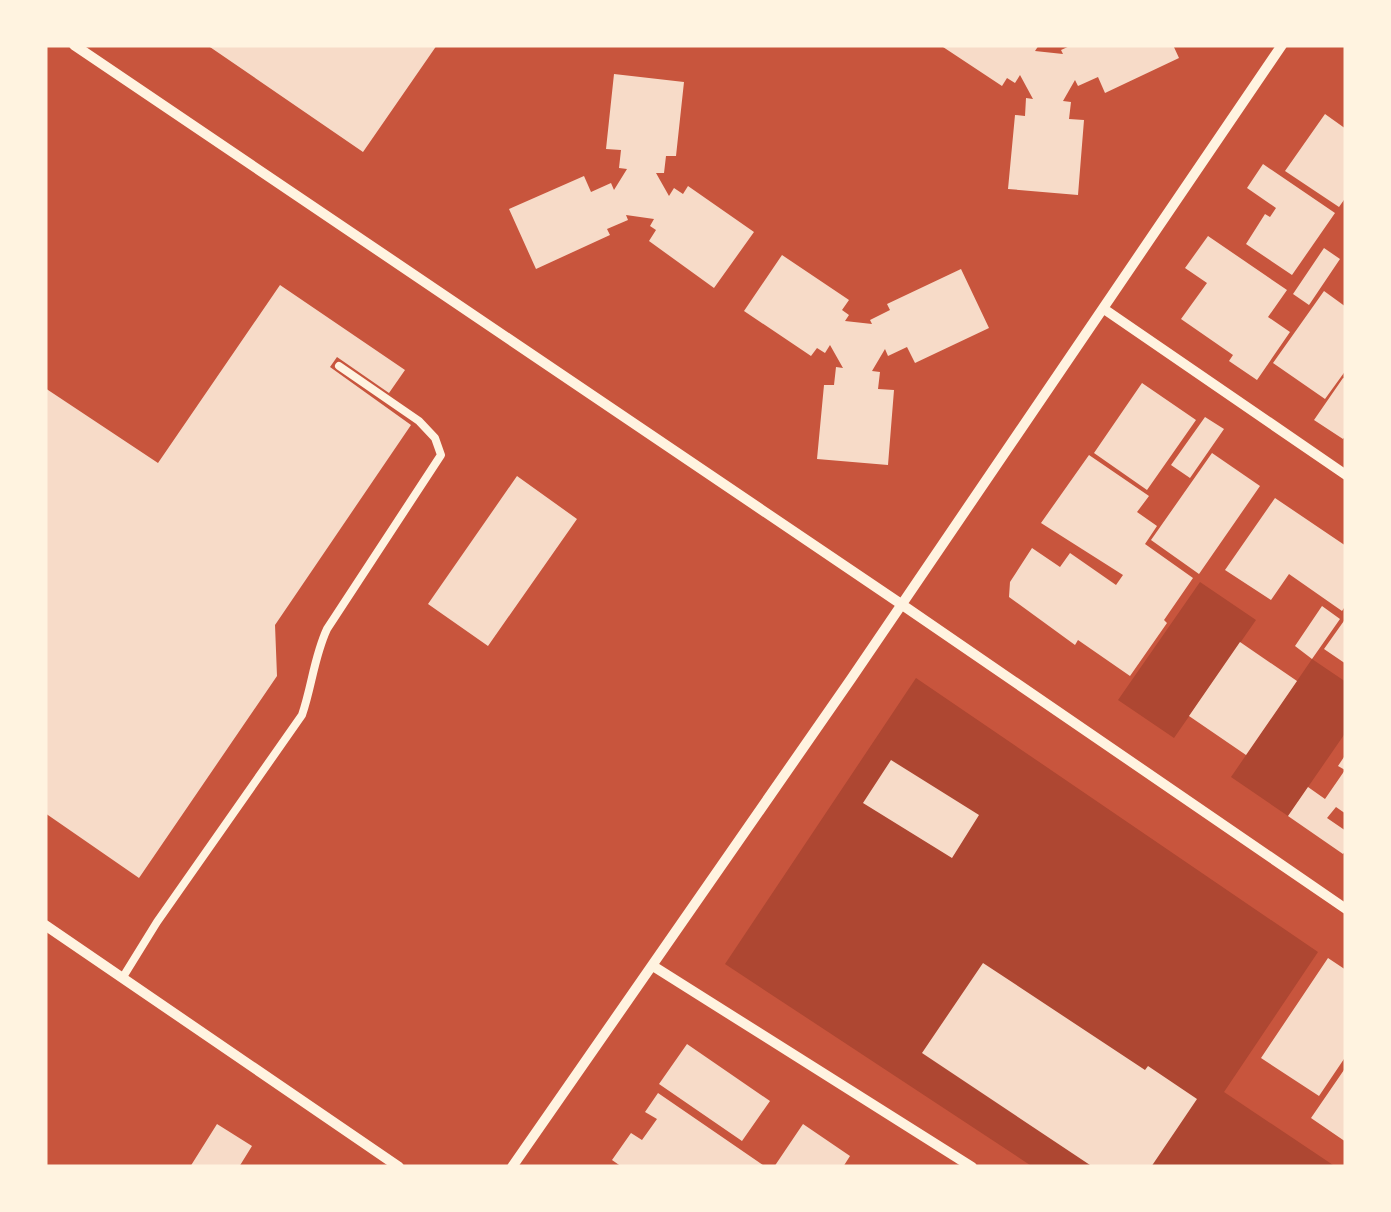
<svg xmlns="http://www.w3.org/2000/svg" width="1391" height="1212" viewBox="0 0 1391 1212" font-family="Literata,serif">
<rect width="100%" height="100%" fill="#c8553d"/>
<!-- green -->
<path fill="#ae4732" d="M1200,582L1256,620L1174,738L1118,700Z
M1312,659L1346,682V732L1288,816L1231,777Z
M916,678L1318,952L1224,1092L1336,1167H1033L725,964Z"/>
<!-- building -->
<path fill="#f7dbc8" d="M207,45H437L363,152Z
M940,45H1039L1035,51L1063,54L1061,50L1072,45H1173L1179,58L1105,93L1098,77L1078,86L1075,80L1063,101L1071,102L1069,119L1084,120L1078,195L1008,189L1015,115L1025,116L1026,98L1033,99L1020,75L1015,83L1007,78L1002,86Z
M614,74L684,82L676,156H666L664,173H656L669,196L674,188L683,194L688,186L754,232L714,288L649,241L656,230L650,226L654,219L626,215L628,220L607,229L610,235L536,269L509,209L584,176L591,192L611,183L614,190L627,169L619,168L621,150L606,149Z
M1325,114L1346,129V197L1339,207L1285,171Z
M1263,164L1335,213L1292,275L1246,244L1265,214L1270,217L1276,208L1247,188Z
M1208,236L1287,290L1268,317L1290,332L1257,380L1229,361L1233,355L1181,319L1207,283L1185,268Z
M1324,248L1340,259L1309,305L1293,294Z
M782,255L849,300L842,310L849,315L845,321L872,324L870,320L890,310L887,304L961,269L989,328L915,363L907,347L888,356L885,349L872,371L880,372L878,389L894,390L888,465L817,459L824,385H834L836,367L843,368L830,345L825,353L817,348L811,356L744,311Z
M280,285L405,370L389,393L337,357L330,367L411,425L275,625L277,676L139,878L45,813V388L158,463Z
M1324,291L1346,307V370L1325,399L1273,363Z
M1343,378L1346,379V435L1343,439L1314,420Z
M1142,383L1196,420L1147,490L1094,453Z
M1205,417L1224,429L1190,478L1171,465Z
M1212,453L1260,486L1199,574L1151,540Z
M1089,455L1149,496L1137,512L1157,526L1145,544L1193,578L1164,620L1167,623L1130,676L1078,640L1075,645L1009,597L1010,582L1032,548L1060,567L1070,553L1116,585L1123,575L1041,523Z
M517,476L577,519L488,646L428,604Z
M1275,498L1346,546V605L1342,611L1289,574L1271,600L1225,570Z
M1322,606L1340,619L1312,659L1295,646Z
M1346,618V664L1324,649Z
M1240,642L1297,681L1246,755L1189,716Z
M1346,754V814L1336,807L1327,818L1346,831V850L1343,854L1288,816L1308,787L1325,799L1345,770L1338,766Z
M891,760L979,815L952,858L863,803Z
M1328,958L1346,970V1056L1319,1096L1261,1058Z
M983,963L1145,1070L1148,1066L1197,1099L1151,1167H1093L922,1053Z
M687,1044L770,1101L742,1141L659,1084Z
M1346,1067V1142L1311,1118Z
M658,1093L766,1167H622L612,1160L631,1133L642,1140L657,1119L645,1112Z
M217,1124L252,1146L239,1167H190Z
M803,1124L850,1156L843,1167H774Z"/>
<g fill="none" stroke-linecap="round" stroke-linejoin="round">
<!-- service -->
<path stroke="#fff3e0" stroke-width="8" d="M123,977L157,922L302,715C312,686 314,657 327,629L441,455L435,438L419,421L339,366"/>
<!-- minor -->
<path stroke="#fff3e0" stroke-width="10" d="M74,45L901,604L1346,909
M1104,309L1346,475
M45,925L399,1167
M653,966L972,1167
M512,1167L851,679L1282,45"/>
</g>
<!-- border -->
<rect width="1391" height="1212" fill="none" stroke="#fff3e0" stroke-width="95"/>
</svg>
